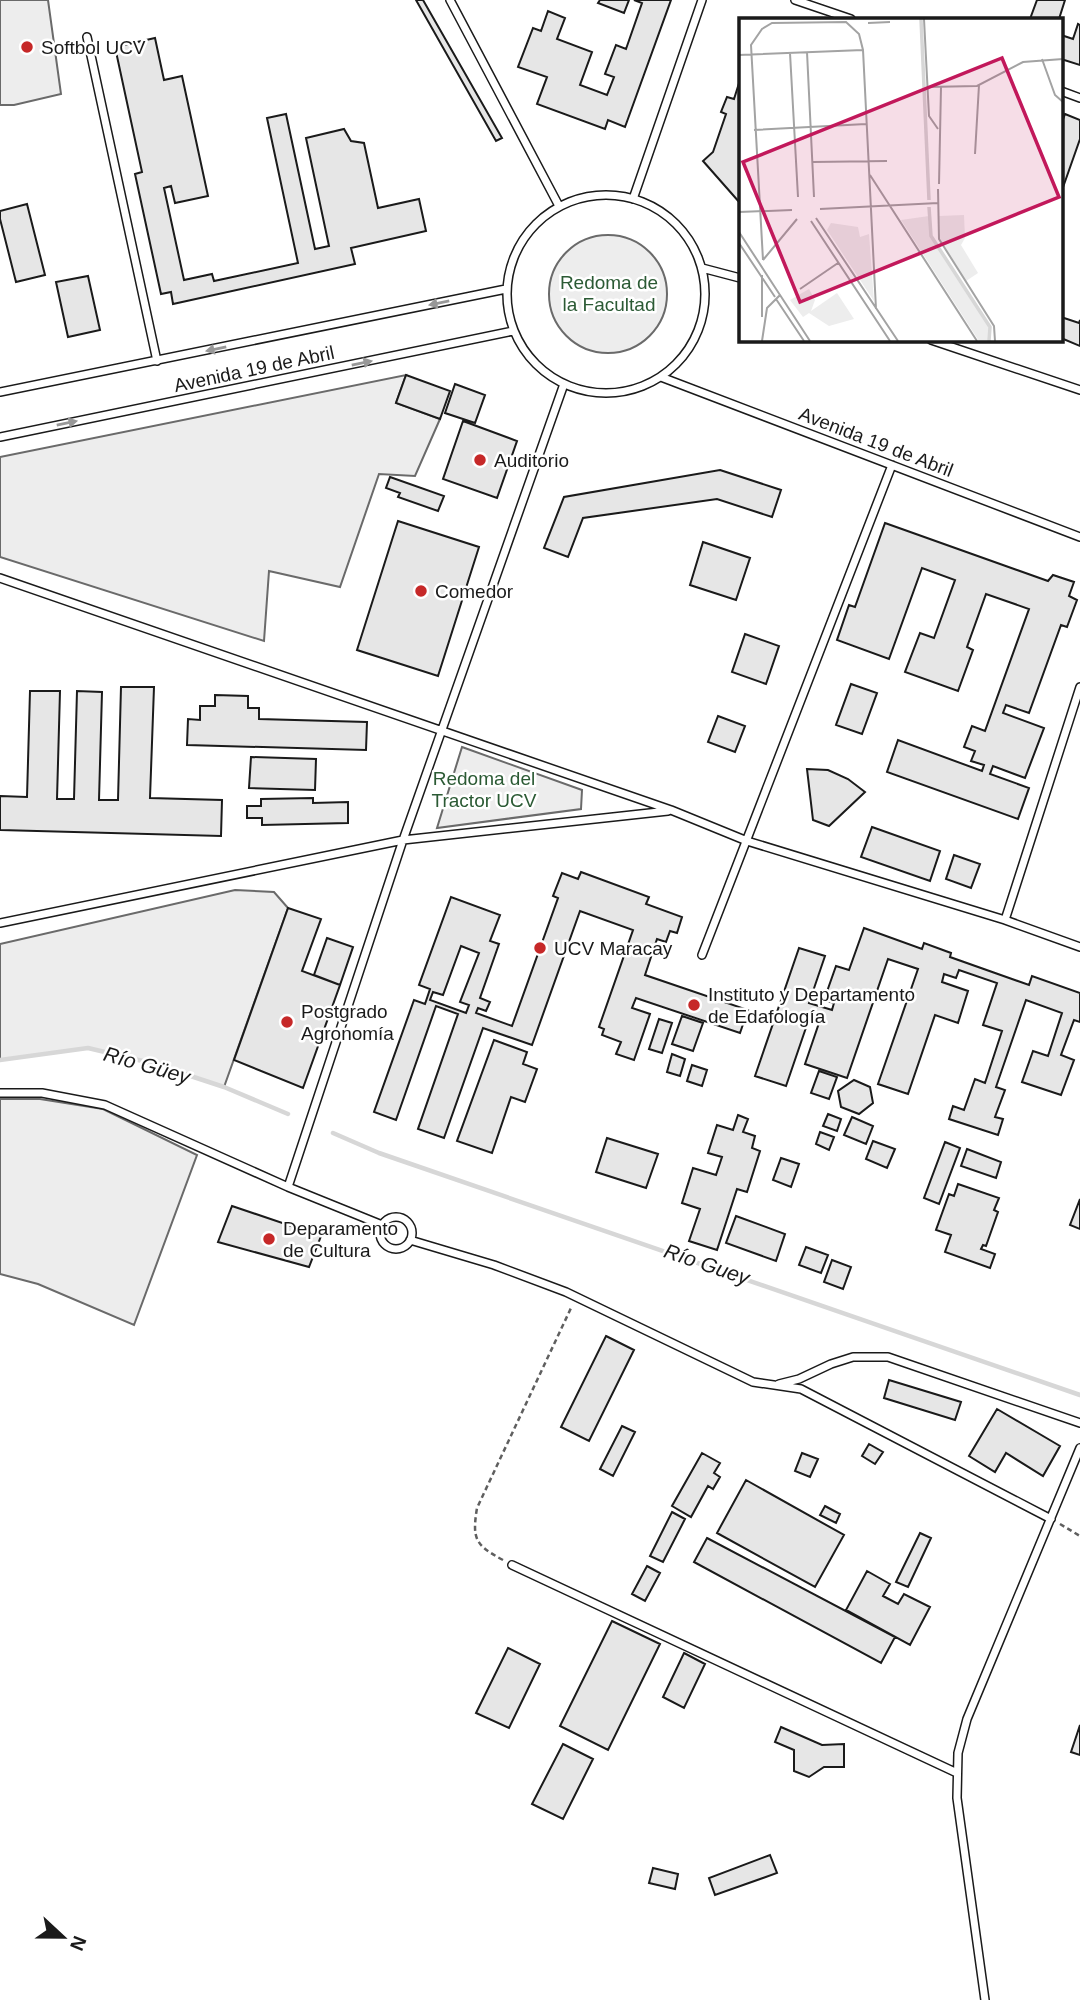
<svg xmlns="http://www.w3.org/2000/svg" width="1080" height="2000" viewBox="0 0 1080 2000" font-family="Arial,sans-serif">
<rect width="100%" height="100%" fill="#fff"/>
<!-- built -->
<path fill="#ededed" stroke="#6a6a6a" stroke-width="2" d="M0,0H48L61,94L14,105H0Z
M549 294a59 59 0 1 1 118 0a59 59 0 1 1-118 0Z
M406,375L396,403L440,419L415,476L379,474L340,587L269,571L264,641L0,557V457Z
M462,747L582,790L581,809L437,828Z
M235,890L274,892L288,908L224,1087L151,1063L88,1048L0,1060V944Z
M0,1099H40L103,1109L197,1155L134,1325L38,1284L0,1274Z"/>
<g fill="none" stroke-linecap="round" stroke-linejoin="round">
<!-- stream -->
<path stroke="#d7d7d7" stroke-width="4.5" d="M0,1060L88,1048L151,1063L224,1087L288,1114
M333,1133L379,1153L1080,1395"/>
</g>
<!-- building -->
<path fill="#e6e6e6" stroke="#1a1a1a" stroke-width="2" fill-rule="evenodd" d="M416,0H423L502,138L496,141Z
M600,0H629L624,13L598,3Z
M634,0H671L625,127L608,120L605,129L537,104L547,77L518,67L533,28L541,31L548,11L565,18L557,39L592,52L580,85L607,95L614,77L605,74L616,45L626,49L642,3Z
M1037,0H1065L1059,19H1030Z
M1078,24L1080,25V65L1061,59V35L1073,39Z
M155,38L164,80L182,76L208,196L175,203L171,186L164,188L184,280L212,274L214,281L298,263L267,118L286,114L315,249L329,246L306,138L344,129L351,141L364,143L378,208L419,199L426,231L351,248L355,264L173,304L171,292L161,294L135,174L142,172L115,47Z
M740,80V203L703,161L713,152L726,114L721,112L727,97L734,99Z
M1065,114L1080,120V139L1061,193V125Z
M27,204L45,275L16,282L0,219V211Z
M88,276L100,330L68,337L56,282Z
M1061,317L1079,323L1080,320V346L1061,338Z
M406,375L450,391L440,419L396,403Z
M455,384L485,395L475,423L445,413Z
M463,421L517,441L497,498L443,479Z
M720,470L781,490L772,517L717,499L583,518L568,557L544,548L564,497Z
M390,477L444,496L438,511L398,497L400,493L386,488Z
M398,521L479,547L438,676L357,650Z
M885,523L1048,581L1053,575L1074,582L1069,596L1077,600L1067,627L1061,625L1029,713L1006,705L1003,713L1044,728L1025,778L993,766L990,774L1029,788L1018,819L887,772L898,740L982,771L984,765L971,761L975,751L964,747L972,726L985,731L1029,609L986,594L967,647L973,650L958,691L905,672L920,633L934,638L955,580L922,568L889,659L837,640L849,605L855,607Z
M703,542L750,558L736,600L690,585Z
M745,634L779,646L766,684L732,672Z
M851,684L877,693L862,734L836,725Z
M121,687H154L150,798L222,800L221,836L0,830V796L27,797L30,691H60L57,799H74L77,691L102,692L99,800H118Z
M215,695L248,696V708H259V719L367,722L366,750L187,745L188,719L200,720V706H215Z
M718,716L745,726L735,752L708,742Z
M251,757L316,759L315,790L249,788Z
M807,769L828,770L848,779L865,792L829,826L813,820Z
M313,798V803L348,802V823L262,825V818H247V806H261V799Z
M872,827L940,851L930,881L861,857Z
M954,855L980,864L971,888L946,879Z
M581,872L649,897L646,904L682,917L677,933L670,931L666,942L657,939L645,975L748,1010L740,1033L636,998L632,1008L650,1014L634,1060L616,1054L621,1042L602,1035L604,1029L599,1027L633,930L580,911L532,1045L483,1028L444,1138L418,1129L458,1014L436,1006L396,1120L374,1112L414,1000L425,1004L430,989L419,985L451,897L500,915L490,941L499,944L480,998L490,1002L486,1011L478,1008L476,1013L512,1026L558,898L553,896L562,873L578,879ZM461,946L479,953L460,1002L469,1005L466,1013L430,1000L433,992L443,995Z
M288,908L321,919L302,971L340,985L303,1088L234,1060Z
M864,928L922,949L924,943L951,953L950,957L1029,985L1032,976L1080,993V1022L1074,1020L1061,1055L1074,1060L1061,1095L1022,1082L1033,1051L1048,1056L1062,1013L1026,1000L996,1087L1005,1090L995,1117L1003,1119L998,1135L949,1119L953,1106L964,1110L975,1079L985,1083L1002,1031L983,1025L997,983L959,970L956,978L944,974L942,982L968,991L958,1023L935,1015L908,1094L878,1084L918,969L888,959L847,1078L805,1064L820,1020L810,1016L786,1086L755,1076L799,948L825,956L809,1003L832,1010L834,1003L824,1000L836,966L849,970Z
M327,938L353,947L340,985L314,975Z
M682,1016L703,1023L693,1051L672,1044Z
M659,1019L672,1023L662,1053L649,1049Z
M494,1040L527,1052L523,1064L537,1069L525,1102L511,1097L492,1153L457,1141Z
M672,1054L685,1059L680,1076L667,1072Z
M692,1065L707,1070L702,1086L687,1081Z
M819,1071L837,1077L829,1099L811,1093Z
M854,1080L870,1087L873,1103L859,1114L841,1107L838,1091Z
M828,1114L841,1119L837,1131L823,1126Z
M738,1115L748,1119L743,1132L755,1136L752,1148L760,1151L747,1192L737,1189L717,1250L689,1241L700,1209L682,1203L693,1168L716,1175L722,1157L708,1153L717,1125L733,1130Z
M852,1117L873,1126L866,1144L844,1135Z
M820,1132L834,1137L829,1150L816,1144Z
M607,1138L658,1154L646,1188L596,1172Z
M873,1141L895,1149L887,1168L866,1159Z
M945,1142L960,1148L939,1204L924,1198Z
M967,1149L1001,1162L996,1178L961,1166Z
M781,1158L799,1164L791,1187L773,1180Z
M958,1184L999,1198L994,1210L998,1212L986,1246L983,1245L981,1249L995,1254L990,1268L945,1252L951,1235L936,1230L949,1194L954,1196Z
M1080,1199V1229L1070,1225Z
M232,1206L321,1236L309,1267L218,1242Z
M736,1216L785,1234L776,1261L726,1243Z
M806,1247L828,1255L821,1273L799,1265Z
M832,1260L851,1267L843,1289L824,1282Z
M606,1336L634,1350L589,1441L561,1427Z
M889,1380L961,1402L955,1420L884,1398Z
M997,1409L1060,1446L1043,1476L1006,1453L995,1472L969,1456Z
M622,1426L635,1432L613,1476L600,1469Z
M869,1444L883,1452L875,1464L862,1456Z
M702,1453L720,1463L714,1473L720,1477L713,1489L708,1486L691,1517L672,1506Z
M802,1453L818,1459L810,1477L795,1471Z
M746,1480L844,1535L815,1587L717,1533Z
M825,1506L840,1514L836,1523L820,1515Z
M672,1512L685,1519L663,1562L650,1556Z
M920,1533L931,1538L908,1587L896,1582Z
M707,1538L895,1637L881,1663L694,1562Z
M647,1566L660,1573L645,1601L632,1594Z
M867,1571L890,1584L883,1596L898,1604L904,1594L930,1607L910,1645L846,1610Z
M612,1621L660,1644L608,1750L560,1726Z
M508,1648L540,1664L509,1728L476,1713Z
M684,1653L705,1664L684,1708L663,1697Z
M1080,1725V1755L1071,1752Z
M781,1727L822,1745L844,1744V1767H824L809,1777L794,1771V1750L775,1742Z
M563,1744L593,1759L563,1819L532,1804Z
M770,1855L777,1873L715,1895L709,1878Z
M653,1868L678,1874L675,1889L649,1883Z"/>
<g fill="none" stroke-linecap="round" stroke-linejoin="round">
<!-- service casing -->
<g stroke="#1a1a1a" stroke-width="10">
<path id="service" d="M450,0L559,206
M795,0L851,19
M87,37L157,361
M1061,91L1080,98
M507 294a99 99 0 1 1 198 0a99 99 0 1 1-198 0Z
M633,199L702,0
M702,268L740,278
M931,340L1080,390
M661,377L1080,537
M0,392L506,289
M0,437L513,331
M0,578L671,810L747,841L1005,920L1080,947
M1005,920L1080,687
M0,923L403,840L668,811
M702,955L892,465
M0,1093H42L105,1105L288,1187L382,1225
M288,1187L403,840L564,384
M380 1233a16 16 0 1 1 32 0a16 16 0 1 1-32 0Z
M410,1240L494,1265L566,1292L753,1382L801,1389L1051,1519
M779,1384L799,1379L831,1364L853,1357H888L1080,1423
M512,1565L957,1773
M985,2000L957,1798L958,1753L967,1719L1080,1448"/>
</g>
<!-- path -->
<path stroke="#5f5f5f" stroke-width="2.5" stroke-dasharray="5 3.5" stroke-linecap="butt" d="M1060,1524L1080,1536
M503,1560C475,1545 472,1539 477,1508L571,1308"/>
<!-- service -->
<use href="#service" stroke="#fff" stroke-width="7"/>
</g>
<!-- one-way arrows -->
<defs><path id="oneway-solid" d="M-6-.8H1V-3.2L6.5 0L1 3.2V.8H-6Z" transform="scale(1.75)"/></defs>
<g fill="#989898">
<use href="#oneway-solid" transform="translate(439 303) rotate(168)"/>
<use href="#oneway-solid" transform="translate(216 349) rotate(168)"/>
<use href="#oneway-solid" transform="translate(362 363) rotate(-12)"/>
<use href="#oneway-solid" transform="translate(67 423) rotate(-12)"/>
</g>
<!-- markers -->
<g fill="#c62828" stroke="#fff" stroke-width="2.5">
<circle cx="27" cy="47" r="7"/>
<circle cx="480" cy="460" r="7"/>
<circle cx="421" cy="591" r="7"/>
<circle cx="540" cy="948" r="7"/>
<circle cx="694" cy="1005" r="7"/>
<circle cx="287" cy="1022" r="7"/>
<circle cx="269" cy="1239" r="7"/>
</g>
<g text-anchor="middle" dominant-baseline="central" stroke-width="5" stroke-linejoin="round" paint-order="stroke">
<!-- poi labels -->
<g font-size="19" fill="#1a1a1a" stroke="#fff" text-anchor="start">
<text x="41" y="47">Softbol UCV</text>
<text x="494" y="460">Auditorio</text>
<text x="435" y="591">Comedor</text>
<text x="554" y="948">UCV Maracay</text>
<text x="708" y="994">Instituto y Departamento<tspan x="708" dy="22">de Edafología</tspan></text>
<text x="301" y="1011">Postgrado<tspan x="301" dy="22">Agronomía</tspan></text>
<text x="283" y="1228">Deparamento<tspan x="283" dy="22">de Cultura</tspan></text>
</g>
<!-- park labels -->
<g font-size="19" fill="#2b5a34" stroke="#fff">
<text x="609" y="282">Redoma de<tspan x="609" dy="22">la Facultad</tspan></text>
<text x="484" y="778">Redoma del<tspan x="484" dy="22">Tractor UCV</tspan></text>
</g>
<!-- street labels -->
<g font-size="19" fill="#1a1a1a" stroke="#fff">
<text transform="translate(254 369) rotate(-12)">Avenida 19 de Abril</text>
<text transform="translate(876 442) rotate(21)">Avenida 19 de Abril</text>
</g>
<!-- water labels -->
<g font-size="21" font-style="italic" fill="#1a1a1a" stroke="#fff">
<text transform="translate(147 1065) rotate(16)">Río Güey</text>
<text transform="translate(707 1264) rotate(19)">Río Guey</text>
</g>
</g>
<!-- overview -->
<g transform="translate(739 18)">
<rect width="324" height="324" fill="#fff"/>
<path d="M225,197L226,220L222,227L239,255L227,263L201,221L200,198ZM190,198L192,218L251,309L250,323H240L162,202ZM92,205L119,209L121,219L130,216L135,283L88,212ZM70,271L76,282L72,293L98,275L115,301L90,308L70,295L64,299L51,282Z" fill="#ededed"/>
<path fill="none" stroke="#d7d7d7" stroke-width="3.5" d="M182,1L190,182M190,189L192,218L251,309L250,323"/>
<path fill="none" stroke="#a3a3a3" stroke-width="2" d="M185,1L190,98L199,111M129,5L151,4M68,34L75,179M51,35L59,179M0,37L124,32M303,41L316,77L324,84M188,69L238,68L284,44L324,41M15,112L127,106M236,136L240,67M74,144L148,143M131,157L238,323M200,166L202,69M199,171L200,221L255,308L256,323M81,191L199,185M0,194L53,192M77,200L159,323M72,203L151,323M0,214L41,277L28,290L23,323M0,225L36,279M24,242L12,27L23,11L33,5L107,4L120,16L124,32L137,291M24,242L58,201M23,257V299M61,271L99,245M41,277L71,323M0,281V313M37,281L65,323"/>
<path fill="#c2185b" fill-opacity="0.15" stroke="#c2185b" stroke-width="3.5" d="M263,40L320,179L61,284L4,144Z"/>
<rect width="324" height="324" fill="none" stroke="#1a1a1a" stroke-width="3.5"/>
</g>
<!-- north arrow -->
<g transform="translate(63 1937) rotate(112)" stroke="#ffffff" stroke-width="5" paint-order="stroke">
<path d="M0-5L12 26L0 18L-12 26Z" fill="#1a1a1a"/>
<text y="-10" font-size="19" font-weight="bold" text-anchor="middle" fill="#1a1a1a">N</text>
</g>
</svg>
